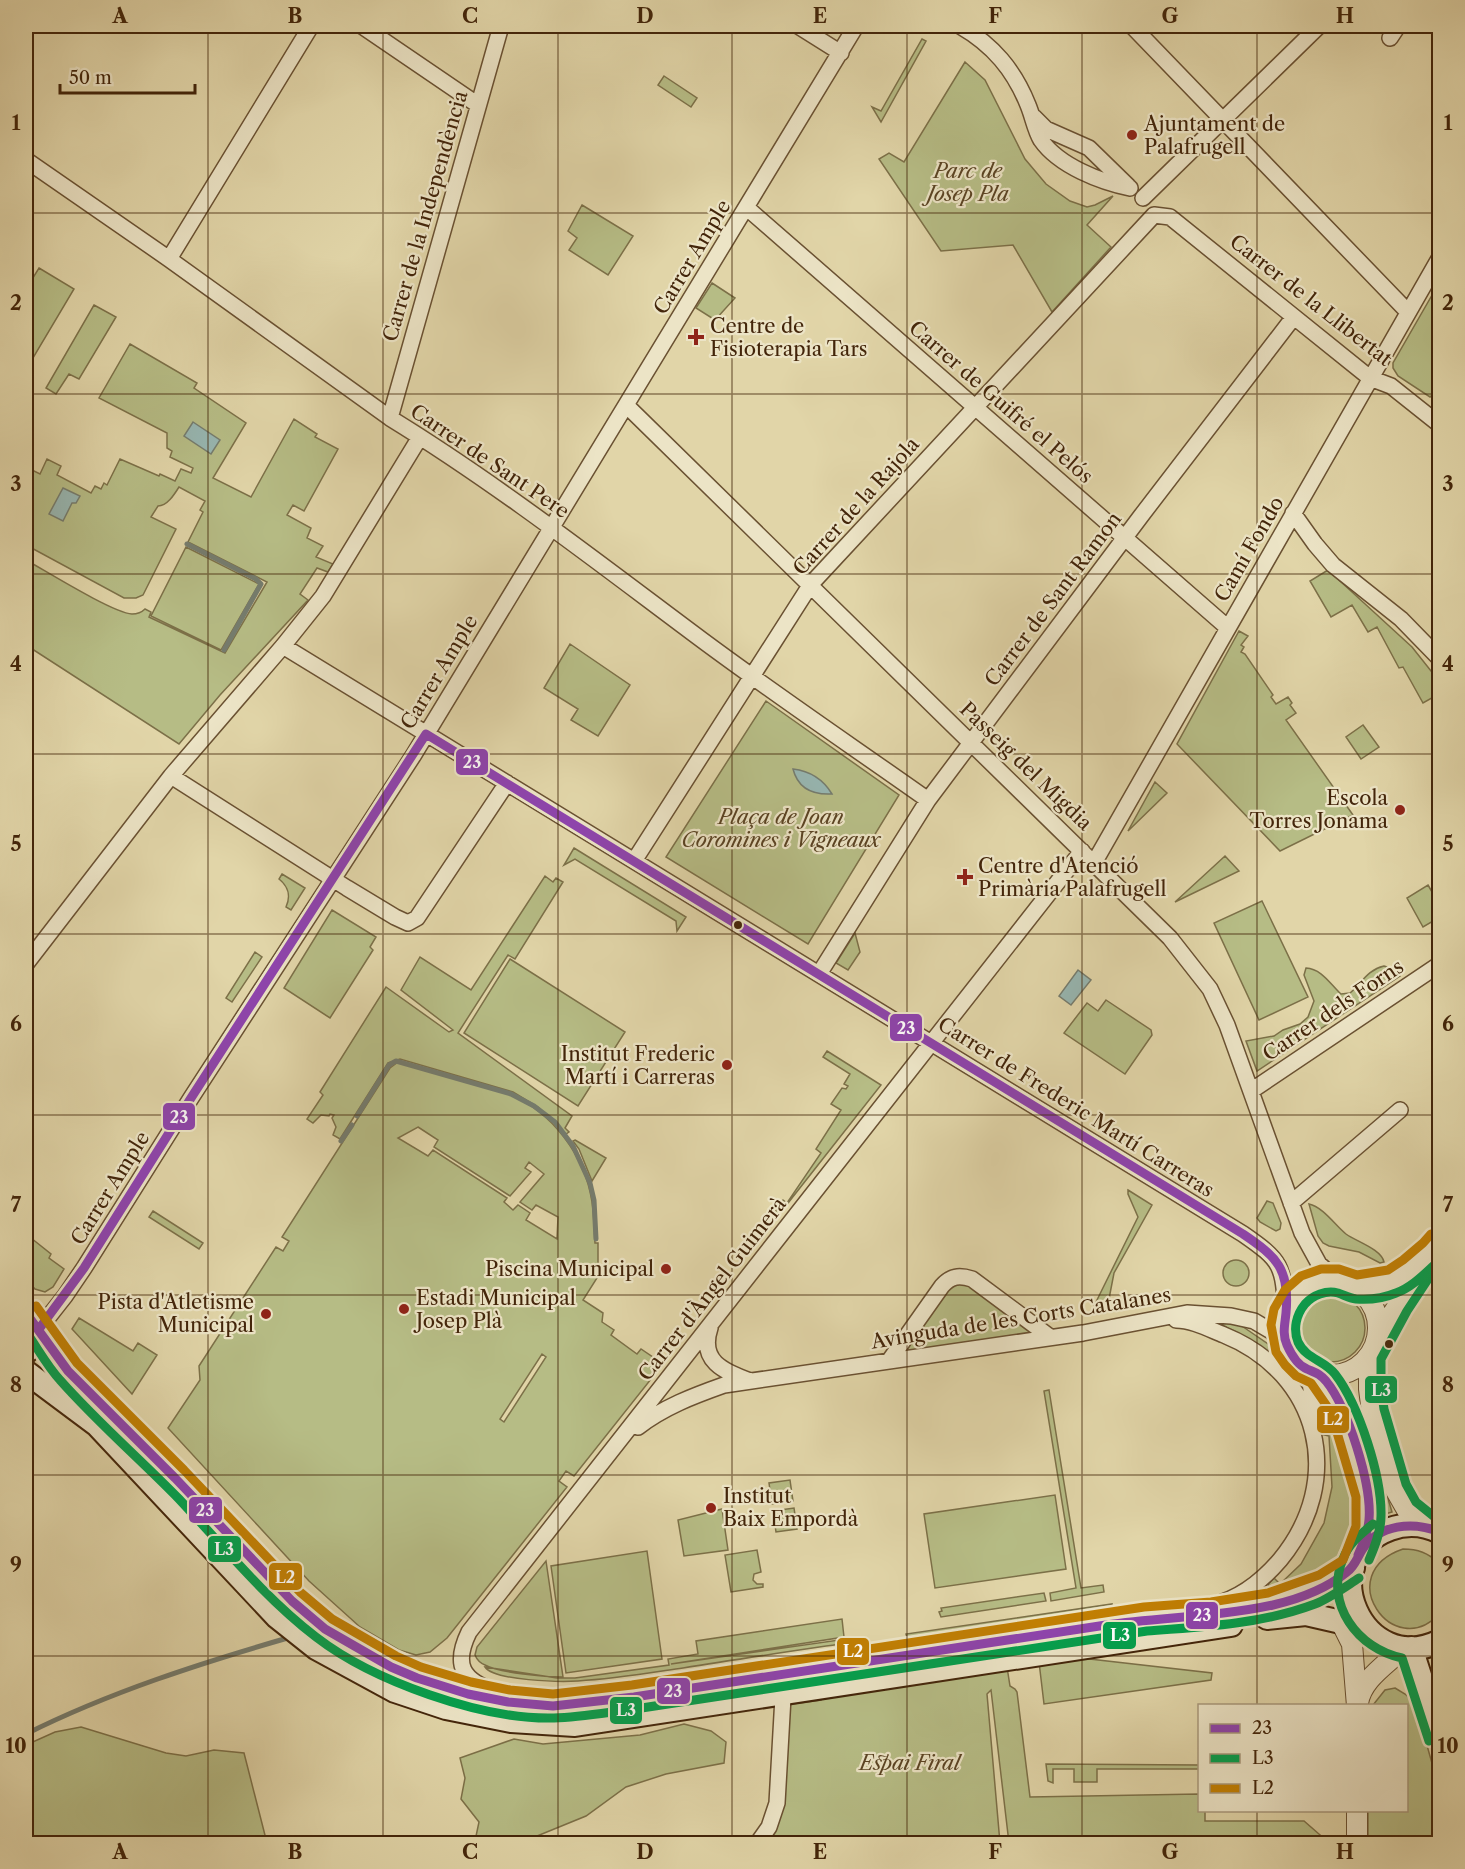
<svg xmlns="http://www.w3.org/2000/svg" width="1465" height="1869" viewBox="0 0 1465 1869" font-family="'Libre Caslon Text',serif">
<rect width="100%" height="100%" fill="#e1d5a8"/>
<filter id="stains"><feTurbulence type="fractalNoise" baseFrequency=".00333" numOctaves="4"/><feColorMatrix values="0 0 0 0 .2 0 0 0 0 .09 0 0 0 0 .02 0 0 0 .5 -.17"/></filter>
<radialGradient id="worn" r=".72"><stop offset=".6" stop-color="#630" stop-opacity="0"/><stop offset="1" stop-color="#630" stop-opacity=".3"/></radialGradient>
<!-- green -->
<path fill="#b6bc85" stroke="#7c7048" stroke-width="1.5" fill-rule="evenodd" d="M922,39L926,41L881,122L872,107L881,111Z
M965,62L985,80L1025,159L1046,184L1070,201L1087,207L1095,205L1113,196L1087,225L1111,247L1052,312L1013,245L941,251L879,159L889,153L904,162Z
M664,76L697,98L691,107L658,85Z
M582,205L633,236L608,275L569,250L577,238L568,231Z
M39,268L74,289L33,358L26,353V289Z
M712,283L735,298L715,320L696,308Z
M1439,283V389L1430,397L1398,376L1393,368V363Z
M94,305L116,317L79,379L69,374L56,394L46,388Z
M130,344L197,383L194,388L246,423L213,478L251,497L294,419L317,434L315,437L338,449L304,511L293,505L287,515L311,528L307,538L323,546L316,557L333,564L328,572L317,568L300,594L308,600L220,695L179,744L26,645V560C46,571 113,613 132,614C137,614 142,612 145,609L151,612L149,617L225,653L267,582L188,542L203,512L200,510L205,501L179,487C174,495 167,506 158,506L151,517L176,529L143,595L136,598H124L26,545V467L40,474L47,459L61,466L57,475L91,493L95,486L101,489L104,483L107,485L120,459L159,476L160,474L175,481L181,469L191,473L193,468L170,457L172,451L167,448V433L99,398Z
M186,547L259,584L221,650L151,616Z
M1328,570L1412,647L1439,681V698L1437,695L1423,703L1403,667L1399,668L1377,627L1368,632L1352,605L1331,617L1310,581Z
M1239,631L1248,636L1241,645L1244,647L1241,652L1245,654L1273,695L1271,697L1276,704L1288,697L1292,703L1290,705L1296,713L1286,720L1353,815L1280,851L1177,744Z
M570,644L630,685L598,736L571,720L578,709L544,688Z
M766,701L899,795L808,944L666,857Z
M1363,725L1379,747L1361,759L1346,737Z
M1155,782L1167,793L1128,831Z
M574,848L686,917L677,931L676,921L575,859L564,865Z
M1225,856L1239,871L1175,902Z
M282,874L305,888L291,910L286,907C291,896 288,886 279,879Z
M545,876L553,882L556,878L563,882L515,959L508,955L458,1033L572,1116L565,1128L569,1132L566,1134L538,1107L513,1092L400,1059L388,1063L340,1139L333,1135L336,1127L332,1118L334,1115L330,1114L329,1116L321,1115L313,1123L307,1119L323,1095L320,1092L386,987L449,1032L453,1030L401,990L420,957L471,990Z
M1428,885L1439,904V932L1433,921L1423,927L1407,898Z
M1262,901L1308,997L1259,1020L1214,923Z
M332,910L376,937L370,947L373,950L330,1018L284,988Z
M855,933L860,952L848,970L836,963Z
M255,952L262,957L232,1002L226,998Z
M510,959L625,1032L578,1106L464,1033Z
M1384,966L1396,970L1400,976L1257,1071L1246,1041L1274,1036L1283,1030L1300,1024L1308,1017L1314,1001L1304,975L1306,968C1322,969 1330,984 1341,994L1350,993C1362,983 1367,970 1384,966Z
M1106,1000L1151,1030L1152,1035L1125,1074L1064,1033L1087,1003L1098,1011Z
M827,1051L881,1085L777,1217L774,1214L783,1200L787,1203L821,1153L816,1149L841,1110L831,1104L842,1088L846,1089L848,1086L844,1084L850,1074L823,1057Z
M398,1062C434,1074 473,1080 508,1094C552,1111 585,1156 592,1202C594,1215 594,1229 595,1243H598V1263L593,1275L597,1278L583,1300L603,1313L602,1322L614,1330L611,1335L637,1354L641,1349L663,1364L574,1476L566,1471L559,1481L567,1487L447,1638L430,1652L416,1655L399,1650L360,1627L309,1581L168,1428L200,1380L199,1366L276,1247L283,1251L289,1241L282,1237L390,1068ZM418,1127L438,1140L434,1147L510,1196L531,1172L525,1168L529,1162L544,1174L520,1202L532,1210L536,1205L558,1217L557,1239L526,1220L530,1213L518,1205L513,1210L504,1202L507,1198L433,1150L428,1156L398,1138ZM542,1354L546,1357L504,1422L500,1419Z
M575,1140L606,1158L592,1181L579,1149L573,1141Z
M1128,1190L1152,1205L1114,1273L1108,1304L1094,1306L1138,1217L1128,1194Z
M1267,1201L1273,1203L1281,1223L1280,1229L1276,1231L1260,1222L1257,1218Z
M1309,1204C1323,1207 1335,1225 1346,1234C1357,1242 1381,1249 1384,1262L1380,1263L1359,1252L1329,1246L1323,1243L1318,1236Z
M153,1211L203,1243L199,1249L149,1217Z
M26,1234L51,1254L49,1258L64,1269L53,1287L45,1292L35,1289L26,1279Z
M1223 1273a13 13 0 1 1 26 0a13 13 0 1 1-26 0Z
M966,1282L1037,1333L899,1354L947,1288Z
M1297 1328a34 34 0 1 1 68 0a34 34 0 1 1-68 0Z
M79,1318L133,1351L138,1343L157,1355L132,1394L72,1329Z
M1236,1322L1274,1348L1285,1364L1301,1379L1305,1388L1303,1394C1280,1359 1259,1341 1221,1325L1224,1323Z
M1049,1390L1081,1588L1103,1585L1104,1592L1051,1601L1050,1593L1076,1588L1044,1391Z
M1323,1413H1329C1340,1419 1342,1441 1346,1454C1350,1467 1355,1480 1357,1493C1362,1526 1349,1564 1318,1580C1305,1586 1288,1589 1274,1593L1268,1584L1274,1578L1280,1584L1301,1564L1324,1523L1332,1487L1329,1436L1321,1434L1317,1428L1318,1417Z
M1366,1425L1392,1512L1385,1514L1358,1426Z
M790,1480L793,1501L772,1504L769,1483Z
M1055,1495L1066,1569L935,1588L924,1514Z
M794,1508L797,1529L776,1532L773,1511Z
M722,1509L728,1550L684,1556L678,1520Z
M1403,1549C1418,1549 1428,1553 1439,1563V1614C1394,1663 1330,1574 1403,1549Z
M757,1550L761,1572L754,1574L753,1580L757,1584H763V1587L731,1592L725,1555Z
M647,1551L662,1659L566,1673L551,1566Z
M546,1561L563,1677C546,1677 500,1673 485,1665C480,1663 477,1660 475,1655L477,1647Z
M1044,1593L1046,1601L941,1617L939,1612L942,1611L941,1608Z
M1112,1604L1111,1610L1108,1615L915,1645L908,1640L906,1634Z
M842,1619L844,1637L671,1664L846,1639L847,1643C793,1651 738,1659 683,1668C649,1673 614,1679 578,1681C561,1682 494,1681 485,1667L557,1678H575L669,1665L668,1659L698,1654L696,1641Z
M1072,1657L1212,1673L1211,1680L1044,1704L1039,1662Z
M1007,1667L1010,1686L1015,1689L1017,1692L1030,1797L1199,1794L1200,1810L1205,1811V1821H1304L1327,1841V1844L1009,1843L991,1690L987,1694L1000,1843L764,1844L784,1705L821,1700V1695Z
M1395,1688L1405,1694L1415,1703L1439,1788V1843H1368V1811L1406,1810V1706L1373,1705L1385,1690Z
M684,1724L711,1731L726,1742L724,1763L666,1774L626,1787L586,1816L520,1843H478L475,1841L479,1822L461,1799L465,1778L460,1758L514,1739L543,1744L640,1735Z
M81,1727L166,1753L186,1756L214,1750L244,1753L267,1843H26V1745L55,1732Z
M1046,1764L1199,1765L1200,1769H1097V1782H1074V1769H1053V1783L1048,1781Z"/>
<!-- water -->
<path fill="#97b6b1" stroke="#757c6e" stroke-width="1.5" d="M193,422L220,440L211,454L184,436Z
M63,488L80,496L76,503H72L63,521L49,514Z
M793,769C810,771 823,779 832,794C813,795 798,789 793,769Z
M1078,970L1091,980L1071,1005L1059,996Z"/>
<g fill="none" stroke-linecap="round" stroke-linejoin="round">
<!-- stream -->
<path stroke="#757c6e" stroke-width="5" d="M187,544L256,579L261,584L224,650
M357,1116L389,1065L396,1061L511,1094L534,1106L555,1122L573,1146L590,1183L594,1200L596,1239
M341,1141L352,1125
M26,1734C110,1692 201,1663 291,1637"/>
<!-- minor casing -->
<g stroke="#6a5132" stroke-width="18">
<path id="minor" d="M362,26L478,105
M798,26L841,53
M960,26C993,45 1014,70 1028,105C1033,117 1035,130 1041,140C1059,166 1101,182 1130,188
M1132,26L1408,312
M1390,38L1398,26
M1034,117L1046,129L1089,148L1128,186
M26,160L169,259L390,418C499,485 600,564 702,640C776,695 853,747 928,800
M1143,198L1319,26
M747,208L1228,628
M1154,215L1170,217L1370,378L1391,386L1440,425
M169,259L311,26
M626,405L1170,938L1210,989L1227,1025L1302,1233L1319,1264L1338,1281
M390,418L501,26
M1293,513L1315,544L1333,565L1401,619L1440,659
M283,646L1243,1234C1282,1261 1283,1265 1286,1312
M171,776L347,888L395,917L408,923L417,918L507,783
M634,861L811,584L1154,215
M1094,863L1440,257
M26,964L171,776L283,646L323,596L420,437
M819,974L928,800L1141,516L1293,318
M1251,1091L1440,964
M1291,1203L1400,1110
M1176,1320C1192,1320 1209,1329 1224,1335C1320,1374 1346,1480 1280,1560C1262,1581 1241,1598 1213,1605
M710,1328C699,1361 723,1371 750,1381
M39,1329L65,1296L84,1268L191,1098L413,756L856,26
M889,1361L942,1286C951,1276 959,1275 972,1279L1050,1337
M1304,1367C1312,1384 1314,1397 1308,1415
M638,1427C664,1407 693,1396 724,1385L1083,1333L1187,1313L1231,1316L1254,1321L1271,1331L1287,1347
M496,1692C462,1680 453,1665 469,1632L1082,851
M757,1844L769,1827L777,1803L783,1697L781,1693"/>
</g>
<!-- tertiary casing -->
<g stroke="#6a5132" stroke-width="22">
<path id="tertiary" d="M1284 1328a47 47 0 1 1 94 0a47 47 0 1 1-94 0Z
M1356,1287L1392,1282L1418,1263
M1377,1338L1440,1241
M1369,1356V1389L1372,1412L1395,1489L1407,1510L1430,1528
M1319,1373L1342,1407L1368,1495L1369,1512L1368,1529L1359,1553
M1341,1622L1352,1644L1357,1706
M1358,1703C1362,1678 1388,1664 1404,1647
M1357,1810V1844"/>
</g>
<!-- secondary casing -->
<g stroke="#43250a" stroke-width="26">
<path id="secondary" d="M26,1313L55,1351L68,1371L175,1478L292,1601L325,1629L363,1652L391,1667L417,1678L468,1694L508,1702L553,1706L634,1697L1146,1619L1212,1614L1270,1605L1312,1592L1353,1568
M26,1352L31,1347L39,1329
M26,1372L97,1425L277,1617L316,1648L395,1691L446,1708L511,1721L575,1725L1231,1625
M1440,1532C1424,1524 1406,1523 1390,1529C1310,1559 1363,1679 1440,1641
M1267,1618L1306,1614L1341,1622L1360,1620
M1411,1648L1440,1737"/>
</g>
<!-- minor -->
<use href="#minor" stroke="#ece4c6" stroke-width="15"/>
<!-- tertiary -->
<use href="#tertiary" stroke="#ece4c6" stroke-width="20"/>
<!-- secondary -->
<use href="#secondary" stroke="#ece4c6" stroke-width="22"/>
<!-- bus-1 casing -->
<g stroke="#ece4c6" stroke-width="14">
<path id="bus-1" d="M26,1313L68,1371L175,1478L292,1601L325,1629L391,1667L417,1678L468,1694L508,1702L553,1706L634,1697C791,1673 949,1649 1106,1625C1161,1617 1218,1617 1273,1605C1299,1599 1326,1589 1347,1572C1355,1566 1357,1558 1362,1550C1379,1524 1413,1521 1440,1532
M39,1329L84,1268L191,1098L426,734L1243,1234C1277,1257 1290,1269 1286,1313C1285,1324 1282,1334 1287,1345C1291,1354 1297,1365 1307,1369C1316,1373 1319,1373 1326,1381C1348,1408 1372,1485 1369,1520C1368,1532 1363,1544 1358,1555"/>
</g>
<!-- bus-2 casing -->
<g stroke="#ece4c6" stroke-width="14">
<path id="bus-2" d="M26,1332C37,1347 47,1366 60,1380C97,1422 140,1459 179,1499C223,1546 265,1598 316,1637C373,1681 482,1720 554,1718C581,1717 609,1712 635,1709L1147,1631C1204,1627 1262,1624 1315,1604C1330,1598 1345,1587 1359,1578
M1437,1519L1416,1502L1406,1484L1384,1409L1381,1388V1359L1407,1311L1440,1261
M1373,1524C1361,1534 1349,1543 1343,1559C1324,1604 1358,1649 1402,1658L1429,1741
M1369,1560C1375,1546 1381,1531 1381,1516C1382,1477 1359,1405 1335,1374C1324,1360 1306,1359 1298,1342C1293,1329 1296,1315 1305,1304C1313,1295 1326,1290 1338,1293C1344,1295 1349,1298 1356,1299C1368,1300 1384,1298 1396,1293C1413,1287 1426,1272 1440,1260"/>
</g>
<!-- bus-3 casing -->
<g stroke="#ece4c6" stroke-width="14">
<path id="bus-3" d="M36,1306L77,1363L184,1470L300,1592L332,1619L396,1656L421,1667L471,1682L510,1690L553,1694L632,1685L1144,1607L1211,1602L1268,1593L1319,1575L1343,1560L1356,1526V1497L1331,1412L1311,1383L1296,1376L1285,1365L1276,1352L1271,1325L1274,1309L1285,1290L1301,1276L1321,1269H1339L1357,1275L1388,1270L1403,1260L1423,1243L1431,1234"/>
</g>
<!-- bus-1 -->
<use href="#bus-1" stroke="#8e44ad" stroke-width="9"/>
<!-- bus-2 -->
<use href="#bus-2" stroke="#03a04d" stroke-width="9"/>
<!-- bus-3 -->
<use href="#bus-3" stroke="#c17f03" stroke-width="9"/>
</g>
<!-- grid -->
<path fill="none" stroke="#43250a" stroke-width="1.5" stroke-opacity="0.55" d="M208,26V1844M383,26V1844M558,26V1844M732,26V1844M907,26V1844M1082,26V1844M1257,26V1706M26,213H1440M26,394H1440M26,574H1440M26,754H1440M26,934H1440M26,1115H1440M26,1295H1440M26,1475H1440M26,1656H1440M1257,1810V1844"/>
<!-- markers -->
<g fill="#8f2418" stroke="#ece4c6" stroke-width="2">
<circle cx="1132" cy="135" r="6"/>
<path d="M693 328h6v6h6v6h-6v6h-6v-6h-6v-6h6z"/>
<circle cx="1400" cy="810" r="6"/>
<path d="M962 868h6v6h6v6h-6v6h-6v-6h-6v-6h6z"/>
<circle cx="727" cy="1065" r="6"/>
<circle cx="666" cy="1269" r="6"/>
<circle cx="404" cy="1309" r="6"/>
<circle cx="266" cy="1314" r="6"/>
<circle cx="711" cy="1508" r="6"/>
</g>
<g fill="#43250a" stroke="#ece4c6" stroke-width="2">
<circle cx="738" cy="925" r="5"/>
<circle cx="1389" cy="1344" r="5"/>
</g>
<g text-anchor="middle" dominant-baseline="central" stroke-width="4.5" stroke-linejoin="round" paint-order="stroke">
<!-- poi labels -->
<g font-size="20" fill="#43250a" stroke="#ece4c6" text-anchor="start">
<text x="1144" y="124">Ajuntament de<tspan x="1144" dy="23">Palafrugell</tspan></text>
<text x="710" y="326">Centre de<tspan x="710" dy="23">Fisioterapia Tars</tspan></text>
<text x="1388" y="798" text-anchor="end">Escola<tspan x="1388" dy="23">Torres Jonama</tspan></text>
<text x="978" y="866">Centre d'Atenció<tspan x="978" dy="23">Primària Palafrugell</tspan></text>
<text x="715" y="1054" text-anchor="end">Institut Frederic<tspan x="715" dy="23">Martí i Carreras</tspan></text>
<text x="654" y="1269" text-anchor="end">Piscina Municipal</text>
<text x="416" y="1298">Estadi Municipal<tspan x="416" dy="23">Josep Plà</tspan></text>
<text x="254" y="1302" text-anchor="end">Pista d'Atletisme<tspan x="254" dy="23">Municipal</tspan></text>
<text x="723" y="1496">Institut<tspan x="723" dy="23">Baix Empordà</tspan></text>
</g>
<!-- park labels -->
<g font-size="20" font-style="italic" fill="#5a4323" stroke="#ece4c6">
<text x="968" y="171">Parc de<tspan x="968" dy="23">Josep Pla</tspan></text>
<text x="781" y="817">Plaça de Joan<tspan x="781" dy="23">Coromines i Vigneaux</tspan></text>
<text x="910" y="1763">Espai Firal</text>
</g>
<!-- street labels -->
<g font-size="20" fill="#43250a" stroke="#ece4c6">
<text transform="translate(425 216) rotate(-74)">Carrer de la Independència</text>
<text transform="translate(692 257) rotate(-59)">Carrer Ample</text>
<text transform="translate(1311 300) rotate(38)">Carrer de la Llibertat</text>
<text transform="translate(1001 402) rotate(41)">Carrer de Guifré el Pelós</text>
<text transform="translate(490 461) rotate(34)">Carrer de Sant Pere</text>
<text transform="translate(856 506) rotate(-48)">Carrer de la Rajola</text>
<text transform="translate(1249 549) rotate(-60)">Camí Fondo</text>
<text transform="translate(1053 599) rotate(-53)">Carrer de Sant Ramon</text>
<text transform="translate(439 672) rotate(-59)">Carrer Ample</text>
<text transform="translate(1026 766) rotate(44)">Passeig del Migdia</text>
<text transform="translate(1333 1010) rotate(-34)">Carrer dels Forns</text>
<text transform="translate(1076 1107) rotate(32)">Carrer de Frederic Martí Carreras</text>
<text transform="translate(110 1188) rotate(-58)">Carrer Ample</text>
<text transform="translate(712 1289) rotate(-52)">Carrer d'Àngel Guimerà</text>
<text transform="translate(1021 1318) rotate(-9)">Avinguda de les Corts Catalanes</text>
</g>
</g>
<g stroke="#ece4c6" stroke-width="2">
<rect x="455" y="748" width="34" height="28" rx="6" fill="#8e44ad"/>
<rect x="889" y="1013" width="34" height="29" rx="6" fill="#8e44ad"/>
<rect x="162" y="1102" width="34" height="29" rx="6" fill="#8e44ad"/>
<rect x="1364" y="1375" width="34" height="29" rx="6" fill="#03a04d"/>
<rect x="1316" y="1405" width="34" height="29" rx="6" fill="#c17f03"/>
<rect x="188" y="1496" width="35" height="28" rx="6" fill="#8e44ad"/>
<rect x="207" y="1535" width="35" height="28" rx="6" fill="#03a04d"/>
<rect x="268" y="1562" width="35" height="29" rx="6" fill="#c17f03"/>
<rect x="1185" y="1601" width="34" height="29" rx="6" fill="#8e44ad"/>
<rect x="1102" y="1621" width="35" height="29" rx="6" fill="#03a04d"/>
<rect x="836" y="1637" width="34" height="29" rx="6" fill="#c17f03"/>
<rect x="656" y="1677" width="35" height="28" rx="6" fill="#8e44ad"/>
<rect x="609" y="1696" width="34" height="29" rx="6" fill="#03a04d"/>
</g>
<g font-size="16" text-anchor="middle" font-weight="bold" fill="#fff">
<text x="472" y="768">23</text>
<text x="906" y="1034">23</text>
<text x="179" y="1123">23</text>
<text x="1381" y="1396">L3</text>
<text x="1333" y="1425">L2</text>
<text x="205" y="1516">23</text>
<text x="224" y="1555">L3</text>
<text x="285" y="1583">L2</text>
<text x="1202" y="1621">23</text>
<text x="1120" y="1641">L3</text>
<text x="853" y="1657">L2</text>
<text x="673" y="1697">23</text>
<text x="626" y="1716">L3</text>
</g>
<!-- margin -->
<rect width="1465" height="1869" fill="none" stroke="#e1d5a8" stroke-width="66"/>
<!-- legend -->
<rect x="1198" y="1704" width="210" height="108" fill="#ece4c6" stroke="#a8987b" stroke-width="1.5"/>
<rect x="1210" y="1724" width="30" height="9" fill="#8e44ad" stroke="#a8987b" stroke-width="1.5"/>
<text x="1252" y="1734" font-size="18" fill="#43250a">23</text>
<rect x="1210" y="1754" width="30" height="9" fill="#03a04d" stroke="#a8987b" stroke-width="1.5"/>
<text x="1252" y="1764" font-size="18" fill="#43250a">L3</text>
<rect x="1210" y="1784" width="30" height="9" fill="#c17f03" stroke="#a8987b" stroke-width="1.5"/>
<text x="1252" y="1794" font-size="18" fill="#43250a">L2</text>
<!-- scale -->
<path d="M60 84v9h135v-9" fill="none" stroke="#43250a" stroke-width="3"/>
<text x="69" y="84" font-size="18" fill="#43250a" stroke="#ece4c6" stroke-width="4.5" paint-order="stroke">50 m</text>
<rect x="33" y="33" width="1399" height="1803" fill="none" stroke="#43250a" stroke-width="2"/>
<g font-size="20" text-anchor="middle" font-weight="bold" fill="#43250a">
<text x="120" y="23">A</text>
<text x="295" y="23">B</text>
<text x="470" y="23">C</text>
<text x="645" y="23">D</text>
<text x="820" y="23">E</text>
<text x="995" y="23">F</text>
<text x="1170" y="23">G</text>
<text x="1345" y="23">H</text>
<text x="16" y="130">1</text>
<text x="1448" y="130">1</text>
<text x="16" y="310">2</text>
<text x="1448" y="310">2</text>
<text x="16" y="491">3</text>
<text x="1448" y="491">3</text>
<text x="16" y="671">4</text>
<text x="1448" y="671">4</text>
<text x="16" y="851">5</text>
<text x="1448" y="851">5</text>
<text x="16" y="1031">6</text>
<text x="1448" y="1031">6</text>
<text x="16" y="1212">7</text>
<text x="1448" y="1212">7</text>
<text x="16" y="1392">8</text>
<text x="1448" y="1392">8</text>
<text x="16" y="1572">9</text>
<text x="1448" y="1572">9</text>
<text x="16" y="1753">10</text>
<text x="1448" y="1753">10</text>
<text x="120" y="1859">A</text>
<text x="295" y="1859">B</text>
<text x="470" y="1859">C</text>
<text x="645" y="1859">D</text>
<text x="820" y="1859">E</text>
<text x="995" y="1859">F</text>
<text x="1170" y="1859">G</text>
<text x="1345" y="1859">H</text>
</g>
<rect width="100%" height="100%" filter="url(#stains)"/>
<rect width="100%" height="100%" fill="url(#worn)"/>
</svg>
